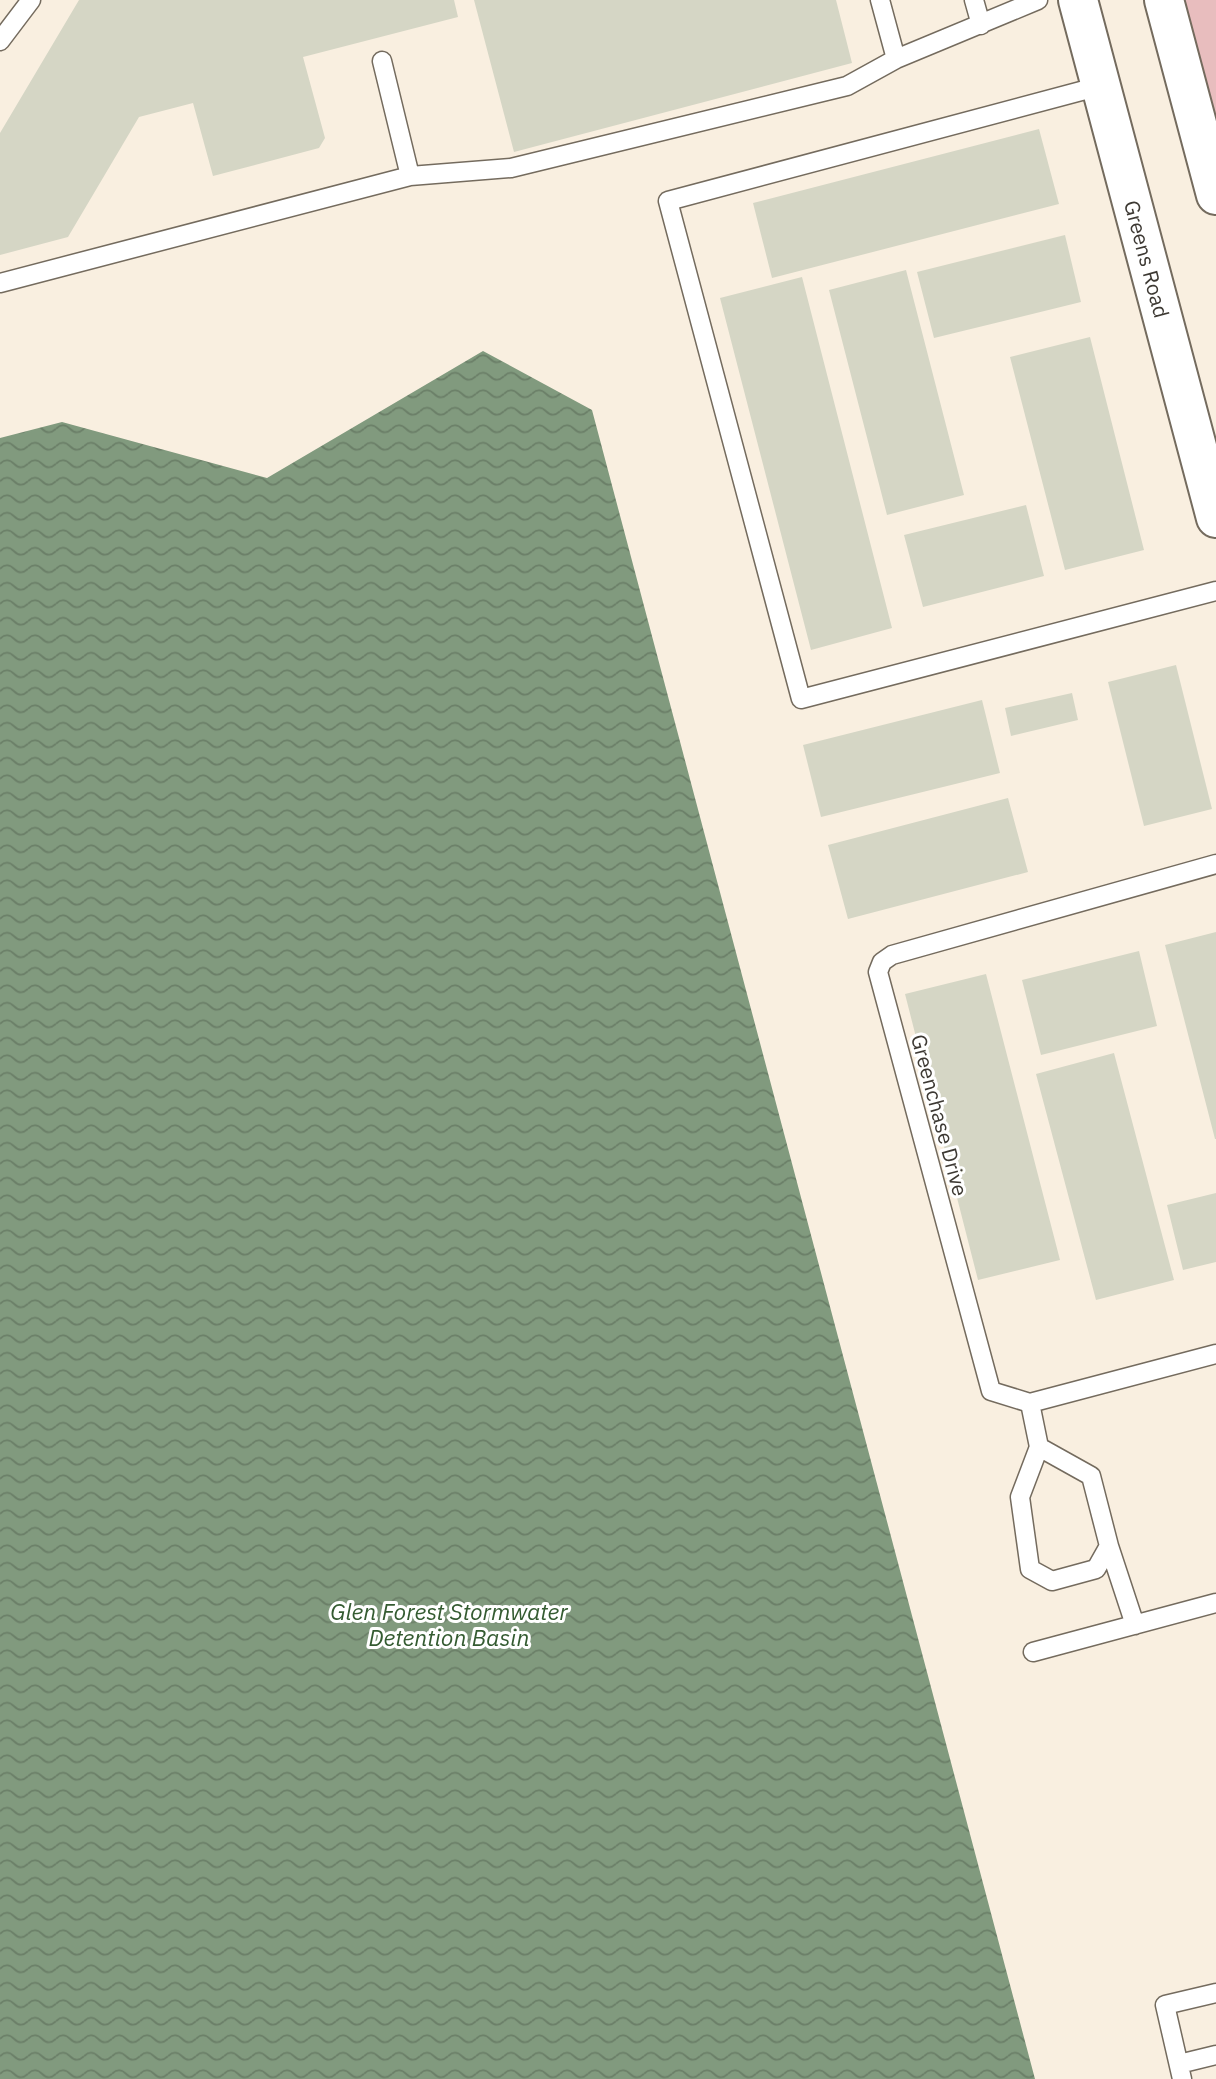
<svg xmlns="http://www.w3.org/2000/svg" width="1216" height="2079" viewBox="0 0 1216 2079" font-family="'IBM Plex Sans',sans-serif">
<defs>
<pattern id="water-waves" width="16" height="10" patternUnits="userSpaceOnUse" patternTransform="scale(1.75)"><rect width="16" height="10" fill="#819a7e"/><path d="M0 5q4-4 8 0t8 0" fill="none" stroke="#6b7f68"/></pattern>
</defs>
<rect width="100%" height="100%" fill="#f9efe0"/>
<!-- green -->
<path fill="#e8bdbe" d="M1184,0H1216V121Z"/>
<!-- water -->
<path fill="url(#water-waves)" d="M483,351L592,410L1035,2079H0V438L62,422L267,478Z"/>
<!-- building -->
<path fill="#d5d6c5" d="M79,0H454L458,17L303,57L325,138L319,148L213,176L193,103L139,117L68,237L0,255V133Z
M474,0H836L852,63L514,152Z
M1039,129L1059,204L772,278L753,203Z
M1065,235L1081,302L934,338L917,272Z
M906,270L964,495L887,515L829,290Z
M802,277L892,628L811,650L720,298Z
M1090,337L1144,550L1065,570L1010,357Z
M1026,505L1044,576L923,607L904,535Z
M1176,665L1212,809L1144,826L1108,682Z
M1072,693L1078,720L1011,736L1005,708Z
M982,700L1000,773L821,817L803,745Z
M1008,798L1028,872L848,919L828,845Z
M1216,932V1139H1215L1165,945Z
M1139,951L1157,1026L1041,1055L1022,980Z
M986,974L1060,1260L978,1280L905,994Z
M1114,1053L1174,1280L1096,1300L1036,1074Z
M1216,1193V1262L1183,1270L1167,1205Z"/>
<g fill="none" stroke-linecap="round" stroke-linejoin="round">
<!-- service casing -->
<g stroke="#746b5e" stroke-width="21">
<path id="service" d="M880,0L896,59L1038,0
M974,0L981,25
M0,41L31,0
M1100,86L668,201L801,699L1216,591
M410,176L511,168L847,86L896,59
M0,283L410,176L382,61
M1216,864L892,955L882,962L878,972L991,1391L1030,1403L1216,1354
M1030,1403L1039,1447L1020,1497L1030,1569L1052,1581L1096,1569L1109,1546L1091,1476L1039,1447
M1109,1546L1135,1625
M1033,1652L1216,1603
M1179,2064L1216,2055
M1182,2079L1165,2005L1216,1993"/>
</g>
<!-- secondary casing -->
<g stroke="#746b5e" stroke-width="42">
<path id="secondary" d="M1078,0L1216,518
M1164,0L1216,195"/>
</g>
<!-- service -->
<use href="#service" stroke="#fff" stroke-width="18"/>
<!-- secondary -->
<use href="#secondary" stroke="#fff" stroke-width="38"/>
</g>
<g text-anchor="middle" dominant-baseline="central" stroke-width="6" stroke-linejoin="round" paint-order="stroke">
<!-- street labels -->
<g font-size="21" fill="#3d3933" stroke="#fff">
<text transform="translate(1147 259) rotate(75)">Greens Road</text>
<text transform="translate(940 1115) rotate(75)">Greenchase Drive</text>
</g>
<!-- water labels -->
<g font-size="23" font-style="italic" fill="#345b31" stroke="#fff">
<text x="449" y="1611">Glen Forest Stormwater<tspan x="449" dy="26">Detention Basin</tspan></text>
</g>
</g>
</svg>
